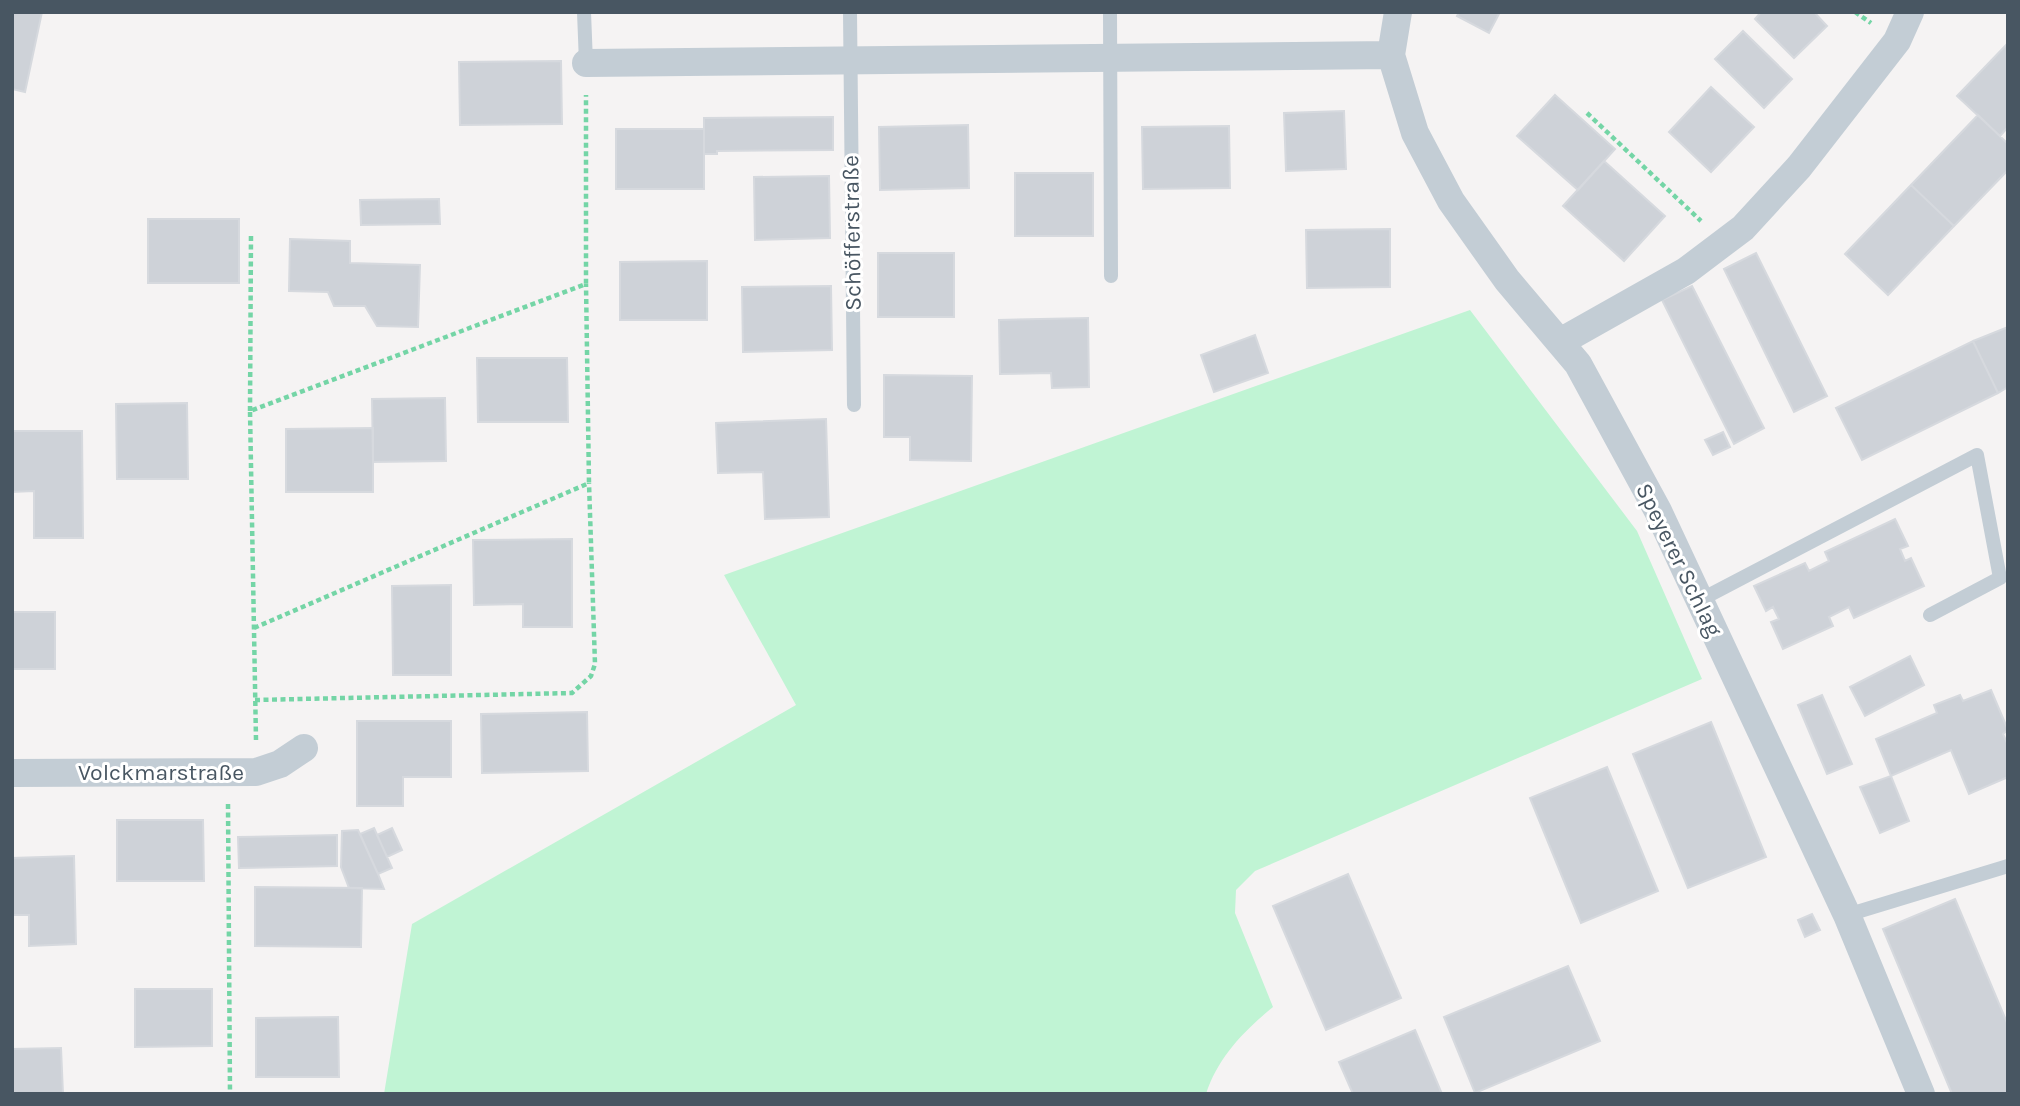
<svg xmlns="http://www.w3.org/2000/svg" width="2020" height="1106" viewBox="0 0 2020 1106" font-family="Karla,sans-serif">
<rect width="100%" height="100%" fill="#f5f3f3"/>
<!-- green -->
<path fill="#c0f4d4" d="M1470,310L1637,531L1702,679L1255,871L1236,890L1235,913L1273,1007C1244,1031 1218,1057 1206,1094H384L412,924L796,705L724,575Z"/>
<!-- building -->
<path fill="#ced2d8" stroke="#d6d9de" stroke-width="2" d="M12,12H42L25,92L12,89Z
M1459,12H1500L1489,33L1457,16Z
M1761,12H1814L1827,26L1794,58L1755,19Z
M1743,31L1792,79L1764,108L1715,59Z
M2008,43V127L2000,136L1957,96Z
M561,61L562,124L460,125L459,62Z
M1711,87L1754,127L1711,172L1669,132Z
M1555,95L1615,149L1578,190L1517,136Z
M1344,111L1346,169L1286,171L1284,113Z
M1978,115L2008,144V170L1954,226L1911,185Z
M833,117V150L717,151V154H704V118Z
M968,125L969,188L880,190L879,127Z
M1229,126L1230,188L1143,189L1142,127Z
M616,129H704V189H616Z
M1604,161L1665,216L1624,261L1563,206Z
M1015,173H1093V236H1015Z
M829,176L830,238L755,240L754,177Z
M1911,185L1954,226L1888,295L1845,254Z
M439,199L440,224L361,225L360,200Z
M148,219H239V283H148Z
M1390,229V287L1307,288L1306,230Z
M290,239L350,241V263L420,265L418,327L377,326L365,306H334L328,292L289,291Z
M878,253H954V317H878Z
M1756,253L1827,396L1794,412L1724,269Z
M707,261V320H620V262Z
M831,286L832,350L743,352L742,287Z
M1692,286L1764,428L1734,444L1662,300Z
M1088,318L1089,387L1052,388L1051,373L1000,374L999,320Z
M2008,327V387L1998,393L1973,341Z
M1255,335L1268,373L1214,392L1201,355Z
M1973,341L1998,393L1862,460L1836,408Z
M477,358H567L568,422H478Z
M884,375L972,376L971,461L910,460V437H884Z
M445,398L446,461L373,462L372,399Z
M187,403L188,479H117L116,404Z
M826,419L829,517L765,519L763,472L718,473L716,423Z
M373,428V492H286V429Z
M12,431H82L83,538H34V491L12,492Z
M1723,432L1730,447L1713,455L1705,440Z
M1895,519L1908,546L1900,549L1905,561L1911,558L1924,586L1854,618L1849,607L1829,617L1833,626L1783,649L1771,622L1779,619L1773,607L1766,611L1754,586L1805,563L1809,571L1829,561L1825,552Z
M572,539V627H523V604L474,605L473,540Z
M451,585V675H393L392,586Z
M12,612H55V669H12Z
M1910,656L1924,685L1865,716L1850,687Z
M1991,690L2008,730L2003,734L2008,745V777L1969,794L1951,750L1891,776L1876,739L1937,713L1934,705L1960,695L1963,701Z
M1822,695L1852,764L1827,774L1798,705Z
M587,712L588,771L482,773L481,714Z
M357,721H451V777H403V806H357Z
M1711,722L1766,857L1688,888L1633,754Z
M1607,767L1658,891L1581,923L1530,798Z
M1891,776L1909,821L1880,833L1860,787Z
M117,820H203L204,881H117Z
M374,828L392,868L378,874L360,834Z
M392,828L402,850L387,857L377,835Z
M358,830L378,874L384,889L349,888L341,867L342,831Z
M337,835V866L239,868L238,837Z
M74,856L76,944L29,946V915H12V858Z
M1348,874L1401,998L1326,1030L1273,906Z
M255,887L362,888L361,947L255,946Z
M1955,899L2008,1025V1094H1952L1883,929Z
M1812,914L1820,930L1805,937L1798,920Z
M1568,966L1600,1041L1475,1093L1444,1017Z
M135,989H212V1046L135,1047Z
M338,1017L339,1077H256V1018Z
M1415,1030L1442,1094H1353L1339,1062Z
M61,1048L63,1094H12V1049Z"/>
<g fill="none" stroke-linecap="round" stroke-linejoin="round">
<!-- path -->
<path stroke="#74d5a6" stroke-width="4.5" stroke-dasharray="5 3.5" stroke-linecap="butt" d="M1855,12L1871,23
M1587,113L1701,221
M250,411L251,233
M254,628L589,483L586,284
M255,700L572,693L591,676L595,664L589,483
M256,740L250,411L586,284V95
M228,804L230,1094"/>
<!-- service -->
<path stroke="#c3cdd5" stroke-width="14" d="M584,12L586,63
M850,12L854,405
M1110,12L1111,276
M1700,600L1977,455L2000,578L1930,615
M1847,915L2008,866"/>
<!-- minor -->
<path stroke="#c3cdd5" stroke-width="28" d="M1398,12L1391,55L1415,133L1451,201L1507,280L1578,364L1658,511L1847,915L1921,1094
M586,63L1391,55
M1560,342L1686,271L1743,228L1799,167L1897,41L1910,12
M12,773L256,772L280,764L304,748"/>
</g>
<g text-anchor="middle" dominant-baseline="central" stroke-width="6" stroke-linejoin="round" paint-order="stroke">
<!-- street labels -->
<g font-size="23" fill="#485662" stroke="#fff">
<text transform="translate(852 233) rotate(-91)">Schöfferstraße</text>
<text transform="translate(1679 560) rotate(64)">Speyerer Schlag</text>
<text x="161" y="772">Volckmarstraße</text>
</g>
</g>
<!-- border -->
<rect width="2020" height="1106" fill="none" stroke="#485662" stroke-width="28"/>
</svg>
